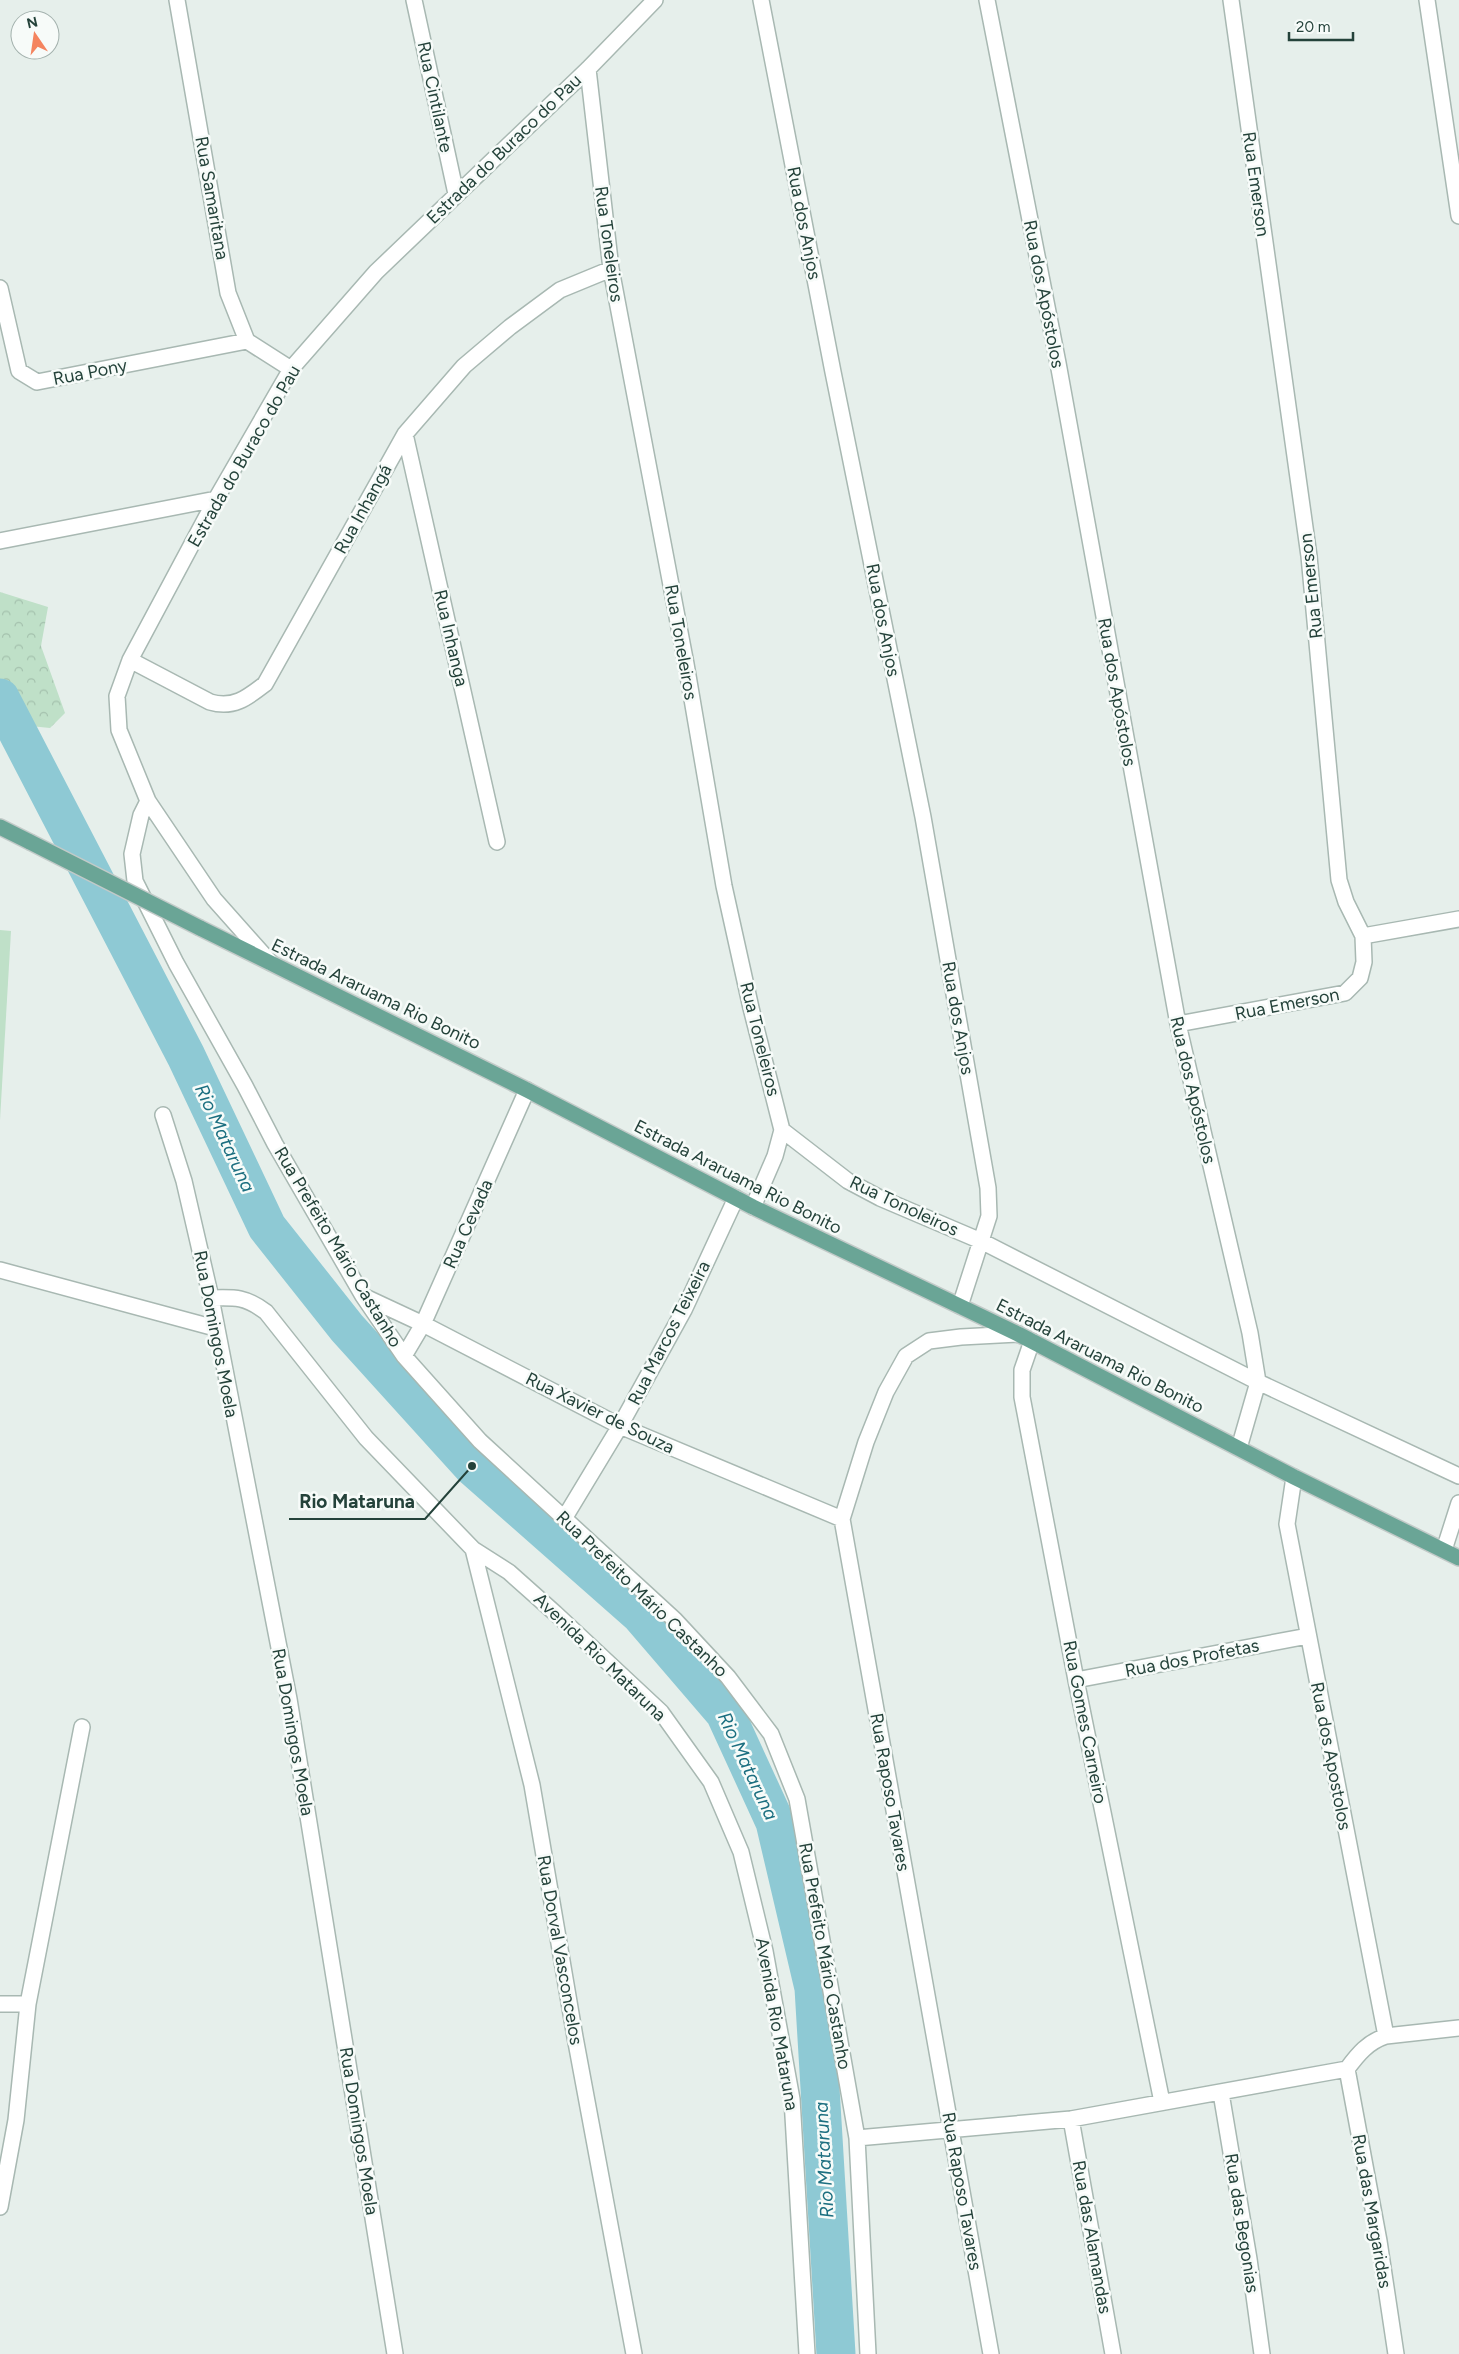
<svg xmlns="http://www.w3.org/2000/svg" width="1459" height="2354" viewBox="0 0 1459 2354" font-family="Figtree,sans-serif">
<defs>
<pattern id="forest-crowns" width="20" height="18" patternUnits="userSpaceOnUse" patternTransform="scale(1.25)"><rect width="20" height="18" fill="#bfe0c8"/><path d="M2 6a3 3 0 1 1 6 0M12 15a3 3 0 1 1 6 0" fill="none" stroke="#a4c1ad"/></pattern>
</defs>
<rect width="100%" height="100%" fill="#e6efeb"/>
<!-- grass -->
<path fill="#bfe0c8" d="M0,930L11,931L0,1120Z"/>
<!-- forest -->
<path fill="url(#forest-crowns)" d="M0,592L48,607L41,646L65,713L50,728L0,723Z"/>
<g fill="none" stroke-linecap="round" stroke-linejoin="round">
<!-- river -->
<path stroke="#8ec9d4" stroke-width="39" d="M0,698L186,1056L267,1227L347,1328L472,1466L640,1614L725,1713L775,1822L814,1988L836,2354"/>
<!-- street casing -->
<g stroke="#a8b8b2" stroke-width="18">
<path id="street" d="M177,0L228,293L247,341L291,369
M414,0L456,194
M761,0L833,372L923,817L988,1188L989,1216L960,1306
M987,0L1058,363L1178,1024L1250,1333L1258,1382L1239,1448
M1427,0L1459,216
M588,69L611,269L686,664L724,886L751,1008L782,1130L775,1156L753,1207
M0,288L19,371L37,382L247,341
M405,434L497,842
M0,541L216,499
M130,660L210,702C233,709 247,698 265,684L405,434L464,366L510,327L560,290L611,269
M148,801L141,815L132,854L135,881L176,963L245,1086L275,1144L363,1296L404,1356L480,1441L675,1620L728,1677L771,1734L797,1799L857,2138L868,2354
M1363,936L1459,919
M271,963L214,899L148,801L119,730L117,696L130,660L216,499L291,369L376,272L588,69L655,0
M1178,1024L1345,993L1360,978L1364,962L1363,936L1346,902L1339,880L1309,556L1231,0
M163,1115L184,1181L211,1298L289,1699L395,2354
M782,1130L848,1181L880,1198L981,1241L1258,1382L1459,1476
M0,1270L215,1328
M363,1296L423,1324L620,1426L842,1519
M211,1298C236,1297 246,1297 266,1312L366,1438L473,1549L509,1572L555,1613L661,1712L711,1782L741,1852L765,1951L792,2099L807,2354
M1032,1341L1022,1370V1397L1076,1680L1162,2102
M404,1356L423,1324L527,1090
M1294,1477L1287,1524L1386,2036
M565,1517L620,1426L684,1310L736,1198
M473,1549L532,1785L575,2037L634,2354
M1444,1550L1459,1503
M1076,1680L1308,1636
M0,2004H28L82,1727
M1347,2069L1379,2241L1396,2354
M1221,2093L1249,2259L1262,2354
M1071,2119L1113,2354
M857,2138L1071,2119L1347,2069C1358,2054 1368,2042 1386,2036L1459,2028
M0,2207L16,2120L28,2004
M991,2354L842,1519L866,1442L886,1392L906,1356L929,1341L961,1337L1018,1334"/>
</g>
<!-- primary casing -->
<g stroke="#c2cac8" stroke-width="18">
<path id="primary" d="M0,827L30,842
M200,928L527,1090L753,1207L1018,1334L1294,1477L1459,1558"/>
</g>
<!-- street -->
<use href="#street" stroke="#fff" stroke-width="15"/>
<!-- primary -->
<use href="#primary" stroke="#6aa596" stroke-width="15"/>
<!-- primary-bridge casing -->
<g stroke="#c2cac8" stroke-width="18" stroke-linecap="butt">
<path id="primary-bridge" d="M30,842L200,928"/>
</g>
<!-- primary-bridge -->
<use href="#primary-bridge" stroke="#6aa596" stroke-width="15"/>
</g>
<g text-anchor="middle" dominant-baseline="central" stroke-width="5" stroke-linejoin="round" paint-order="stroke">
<!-- street labels -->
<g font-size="18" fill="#24423a" stroke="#f7fbf9">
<text transform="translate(435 97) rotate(78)">Rua Cintilante</text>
<text transform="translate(504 149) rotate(-44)">Estrada do Buraco do Pau</text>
<text transform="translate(1256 184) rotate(82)">Rua Emerson</text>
<text transform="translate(212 198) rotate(80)">Rua Samaritana</text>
<text transform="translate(804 223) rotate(79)">Rua dos Anjos</text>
<text transform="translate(609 244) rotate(82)">Rua Toneleiros</text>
<text transform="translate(1044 294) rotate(79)">Rua dos Apóstolos</text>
<text transform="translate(90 372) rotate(-11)">Rua Pony</text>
<text transform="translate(244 456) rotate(-60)">Estrada do Buraco do Pau</text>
<text transform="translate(363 509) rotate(-61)">Rua Inhangá</text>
<text transform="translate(1311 586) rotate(-96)">Rua Emerson</text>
<text transform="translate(883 620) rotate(79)">Rua dos Anjos</text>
<text transform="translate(451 638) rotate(77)">Rua Inhanga</text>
<text transform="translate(681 642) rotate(80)">Rua Toneleiros</text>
<text transform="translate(1117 692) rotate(80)">Rua dos Apóstolos</text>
<text transform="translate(376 994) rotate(26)">Estrada Araruama Rio Bonito</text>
<text transform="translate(1287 1004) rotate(-11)">Rua Emerson</text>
<text transform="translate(958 1018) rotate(80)">Rua dos Anjos</text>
<text transform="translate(760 1039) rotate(76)">Rua Toneleiros</text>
<text transform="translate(1193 1090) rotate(77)">Rua dos Apóstolos</text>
<text transform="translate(738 1177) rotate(27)">Estrada Araruama Rio Bonito</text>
<text transform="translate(904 1206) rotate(25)">Rua Tonoleiros</text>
<text transform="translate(468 1224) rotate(-66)">Rua Cevada</text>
<text transform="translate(338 1247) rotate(59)">Rua Prefeito Mário Castanho</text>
<text transform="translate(669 1333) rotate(-63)">Rua Marcos Teixeira</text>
<text transform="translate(216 1334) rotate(79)">Rua Domingos Moela</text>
<text transform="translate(1100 1356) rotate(27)">Estrada Araruama Rio Bonito</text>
<text transform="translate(600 1413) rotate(26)">Rua Xavier de Souza</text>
<text transform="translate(642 1594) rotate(44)">Rua Prefeito Mário Castanho</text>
<text transform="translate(600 1657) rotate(44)">Avenida Rio Mataruna</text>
<text transform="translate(1192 1658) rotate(-11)">Rua dos Profetas</text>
<text transform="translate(1085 1722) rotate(79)">Rua Gomes Carneiro</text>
<text transform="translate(293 1732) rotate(80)">Rua Domingos Moela</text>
<text transform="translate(1331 1756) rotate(79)">Rua dos Apostolos</text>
<text transform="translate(890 1792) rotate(80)">Rua Raposo Tavares</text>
<text transform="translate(560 1950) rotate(80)">Rua Dorval Vasconcelos</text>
<text transform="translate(825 1956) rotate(80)">Rua Prefeito Mário Castanho</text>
<text transform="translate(777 2024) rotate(80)">Avenida Rio Mataruna</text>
<text transform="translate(359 2131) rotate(81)">Rua Domingos Moela</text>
<text transform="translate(962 2191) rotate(80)">Rua Raposo Tavares</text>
<text transform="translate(1372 2211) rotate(80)">Rua das Margaridas</text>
<text transform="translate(1242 2223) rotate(81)">Rua das Begonias</text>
<text transform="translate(1092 2237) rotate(80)">Rua das Alamandas</text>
</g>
<!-- water labels -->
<g font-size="19" font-style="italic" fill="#1c6f80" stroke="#f7fbf9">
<text transform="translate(225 1138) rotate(65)">Rio Mataruna</text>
<text transform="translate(748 1766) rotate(65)">Rio Mataruna</text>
<text transform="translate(824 2160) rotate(-93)">Rio Mataruna</text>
</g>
</g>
<!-- callouts -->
<path fill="none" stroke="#24423a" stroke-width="2" d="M472 1466L425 1519H289"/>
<circle fill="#24423a" stroke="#f7fbf9" stroke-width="2" cx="472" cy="1466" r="5"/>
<g font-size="19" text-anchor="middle" font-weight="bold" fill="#24423a" stroke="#f7fbf9" stroke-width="5" stroke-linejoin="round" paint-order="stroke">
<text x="357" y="1508">Rio Mataruna</text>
</g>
<!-- north arrow -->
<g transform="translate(35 35) rotate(347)"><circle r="24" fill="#f7fbf9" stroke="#a3b1ad"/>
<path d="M0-4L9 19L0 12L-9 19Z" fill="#f4845f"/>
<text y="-8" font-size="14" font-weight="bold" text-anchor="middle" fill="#24423a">N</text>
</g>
<!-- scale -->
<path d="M1289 32v8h64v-8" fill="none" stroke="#24423a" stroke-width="2.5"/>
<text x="1296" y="32" font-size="15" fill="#24423a" stroke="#f7fbf9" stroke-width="4" paint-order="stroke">20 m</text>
</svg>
